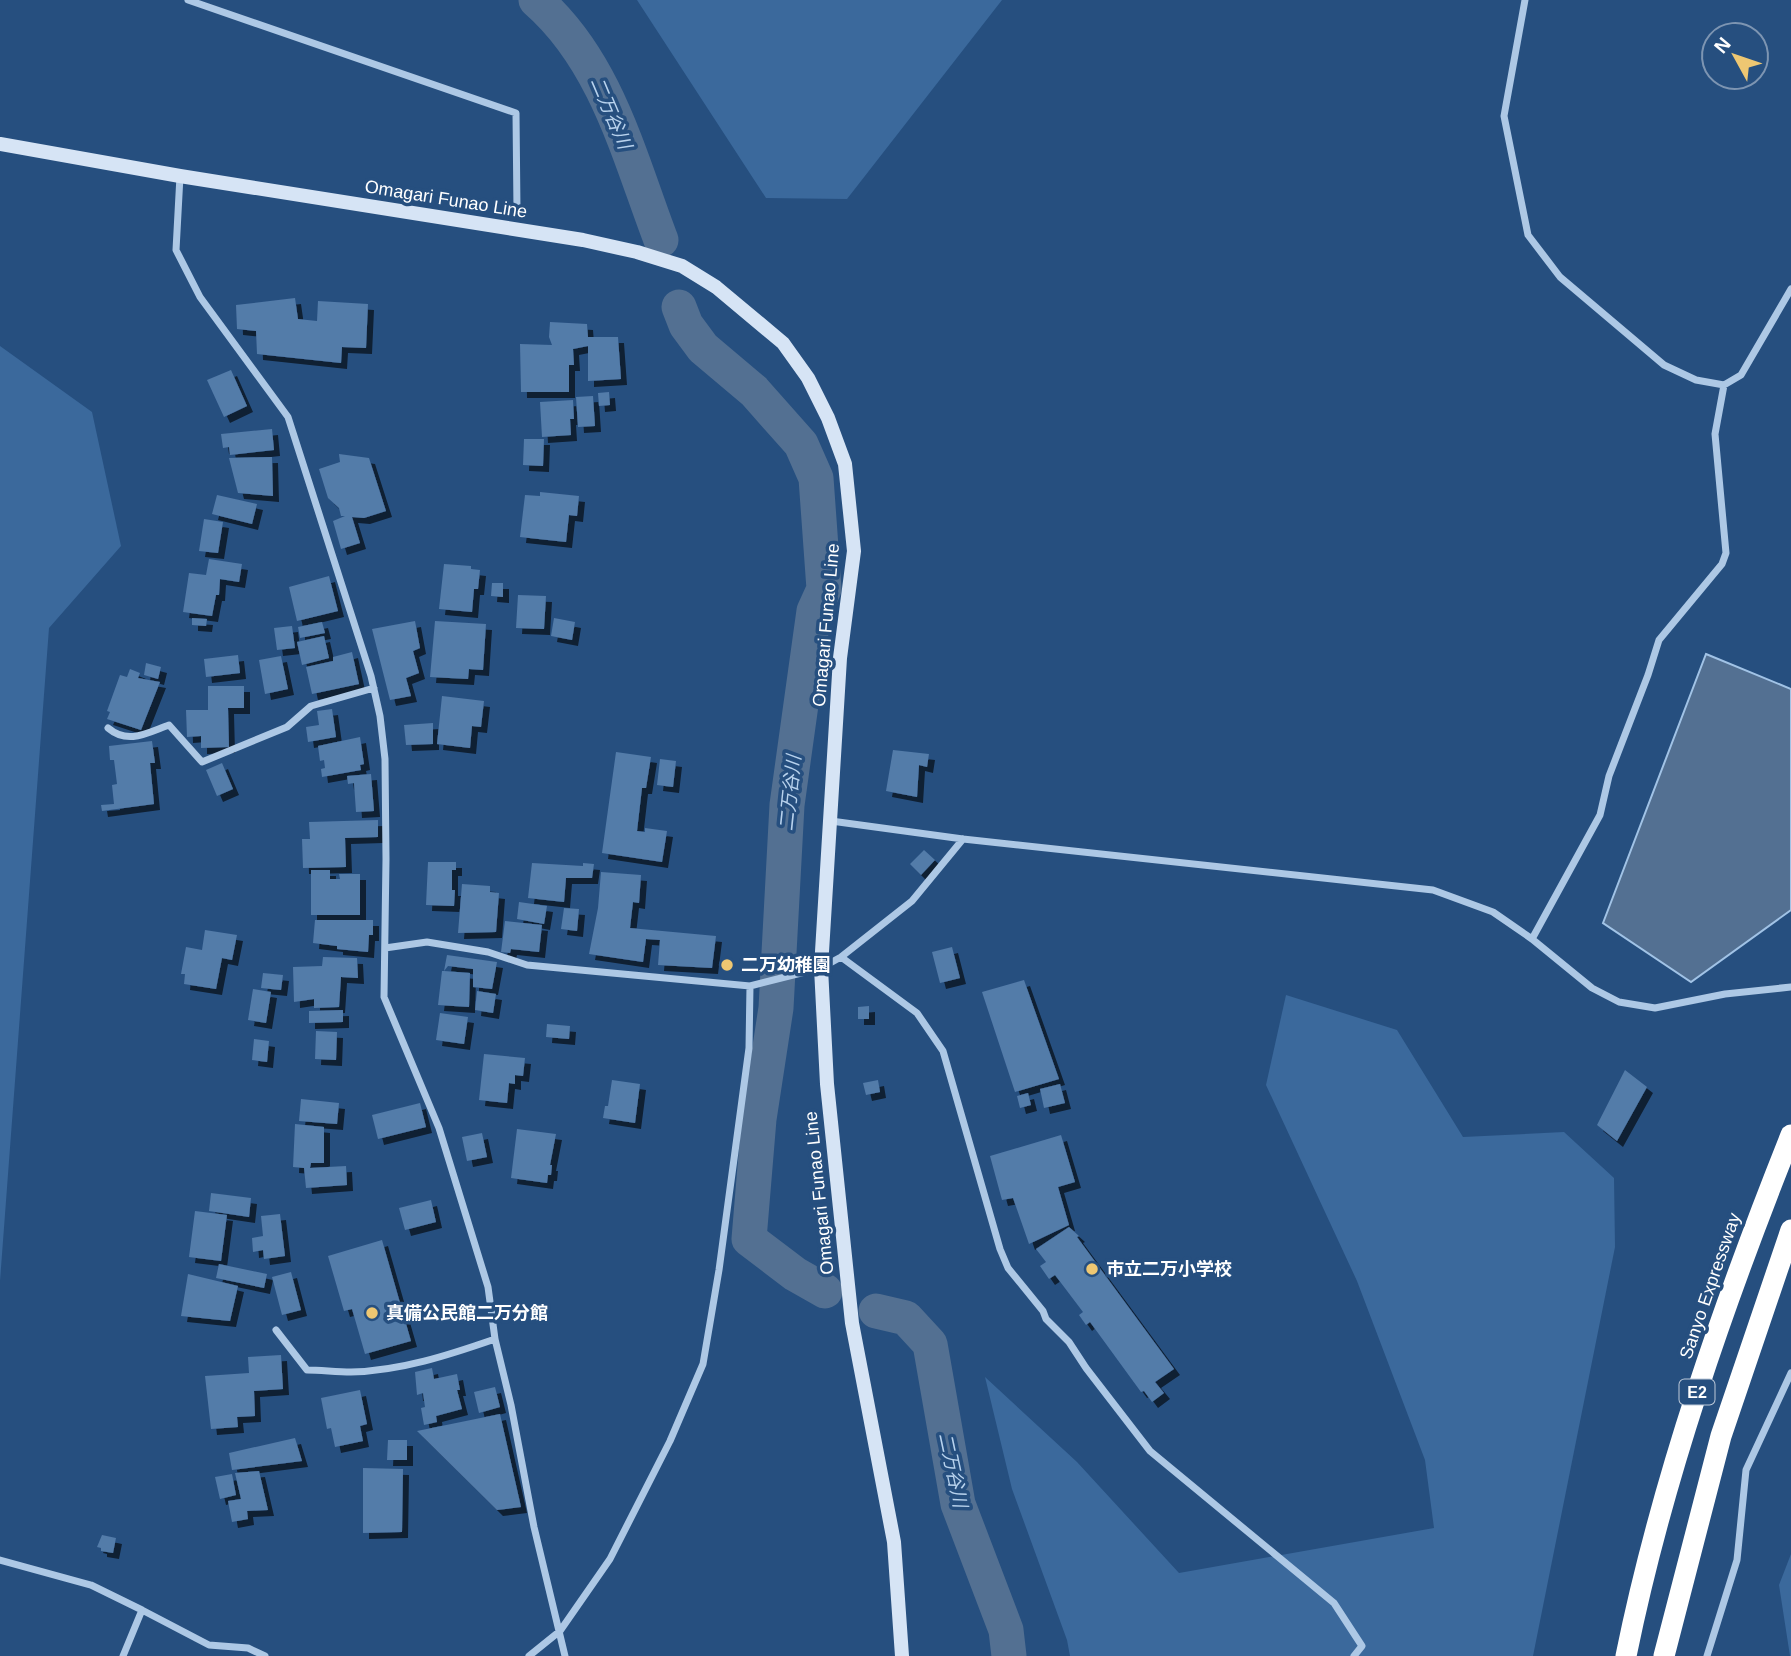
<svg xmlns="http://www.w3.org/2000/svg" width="1791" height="1656" viewBox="0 0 1791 1656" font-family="Arial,'Noto Sans JP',sans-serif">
<defs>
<filter id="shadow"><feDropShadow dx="6" dy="6" stdDeviation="0" flood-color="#0009"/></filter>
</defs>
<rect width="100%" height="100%" fill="#264f7f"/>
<!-- green -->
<path fill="#3b699c" d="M637,0H1002L847,199L766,198Z
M0,346L92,412L121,546L49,628L0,1281Z
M1286,995L1397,1030L1463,1137L1564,1132L1614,1178L1615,1247L1533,1656H1070L1067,1640L1012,1489L985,1377L1077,1462L1179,1573L1434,1528L1425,1460L1357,1281L1266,1085Z
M1791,1554V1656H1790L1779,1585Z"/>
<!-- water -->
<path fill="#537092" stroke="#a1c3e6" stroke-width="2" d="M1706,654L1791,689V910L1691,982L1603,923Z"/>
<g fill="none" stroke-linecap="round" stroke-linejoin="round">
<!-- river -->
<path stroke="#537092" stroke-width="35" d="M536,0C606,61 629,156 661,240
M679,307L686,325L703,348L754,391L801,444L816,478L824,589L814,611L787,805L776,1008L759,1119L749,1239L795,1274L825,1291
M876,1311L906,1318L930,1344L958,1504L1006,1630L1009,1656"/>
</g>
<!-- building -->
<path fill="#537ba9" filter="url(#shadow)" d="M295,298L298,319L317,321L318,301L368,304L366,348L342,347L341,363L257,354L256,331L237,329L236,305Z
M550,322L587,324L588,337H618L621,379L588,381V346L573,349L574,365H569V392H521L520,344L552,345L549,337Z
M231,370L247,406L224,417L207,380Z
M609,392L610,405L599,406L598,393Z
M593,396L595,426L578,427L576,397Z
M573,400L574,419H570L571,435L542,437L540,402Z
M272,429L274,450L230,455L229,447L223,448L221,434Z
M524,439H544L543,466L523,465Z
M339,454L369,458L386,511L364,518L352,517L360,543L341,549L333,521L345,516H341L339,508L328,498L319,469L340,462Z
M272,457L273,496L238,493L229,458Z
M540,492L579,496L577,516L569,515L566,542L520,537L525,495L540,496Z
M217,495L257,504L252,524L212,514Z
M204,519L223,522L218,553L199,551Z
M209,559L242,564L239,582L220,579L219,595H216L212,616L183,612L189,573L206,575Z
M444,564L471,566V569L480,570L478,589H474L472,612L439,609Z
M329,576L338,611L297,621L289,587Z
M492,583H503V597L491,596Z
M518,595L546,596L544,629L516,628Z
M192,618L207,619L206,626L192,625Z
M554,618L575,622L572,640L551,636Z
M415,621L420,648L413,651L419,673L406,678L411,696L390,700L372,629Z
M435,621L486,624L483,670L469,669L468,679L430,677Z
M322,622L325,633L300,638L298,627Z
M292,626L295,648L277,650L274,628Z
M324,636L329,658L302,665L297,642Z
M352,652L359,684L312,694L306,667L333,661V657Z
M238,655L240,673L206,677L204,659Z
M281,656L288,689L265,694L259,660Z
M146,663L161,667L158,679L144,675Z
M130,669L140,673L138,678L160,682L141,730L107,719L110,712L107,711L120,675L127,677Z
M208,686H244V708H228L229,747L201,748V736L187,737L186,710H208Z
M442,696L484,701L481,727L472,726L470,748L437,744Z
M332,709L336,737L308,742L306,727L319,725L317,711Z
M433,723V744L406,745L404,725Z
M360,737L364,764L360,765L361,770L322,777L321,769L325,768L324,760L320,761L318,746Z
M152,741L155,763H150L154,804L102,811L101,805L114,804L112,785L117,784L114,760H110L109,746Z
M893,750L929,754L927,767L919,765L917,797L886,791Z
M616,752L651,757L646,788H642L637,831L645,832V828L667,831L662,862L602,853Z
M660,759L676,761L673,787L657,785Z
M222,763L233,789L217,796L206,770Z
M371,774L374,811L356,812L354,783L348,784L347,776Z
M378,820V837L345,838L346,867L303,868L302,839H310L309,822Z
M924,850L935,860L921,875L910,864Z
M428,862H456V870H452V890H455L454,906L426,905Z
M532,863L583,866V863L594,864L592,878H566L564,902L528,898Z
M311,870H330V879H340L339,874H360V915H311Z
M601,872L641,875L639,903L633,902L630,928L716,936L712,968L658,965L660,940L646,939L643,962L589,954L598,908Z
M462,884L490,886V892L499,893L496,932L458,933Z
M519,902L547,906L544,924L517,919Z
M564,908L579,909L577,931L561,929Z
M315,920H373V935H369L368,952L337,949V946L313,943Z
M505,921L542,925L539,952L511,949L510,953L501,952Z
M205,930L237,935L232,960L222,958L216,989L184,984L185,974H181L186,947L202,950Z
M952,947L960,978L940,983L932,952Z
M447,955L497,962L492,989L473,987V969L448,966L444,971L470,973L469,1007L438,1005L442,971H444Z
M323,957L357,958L358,978L341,977L339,1007L314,1008V999L294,1002L293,967L322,966Z
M263,973L283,975L281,990L261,988Z
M1024,980L1059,1079L1015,1092L982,992Z
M253,989L271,992L266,1023L248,1020Z
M477,991L496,994L493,1013L475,1010Z
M869,1006V1019H858V1007Z
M343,1010V1022L309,1023V1011Z
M440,1013L468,1017L464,1044L436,1040Z
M547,1024L570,1026L569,1039L546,1037Z
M316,1031L337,1032L336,1060L315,1059Z
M254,1039L269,1041L267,1062L252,1060Z
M484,1054L525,1058L523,1076L515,1075V1084L509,1083L507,1103L479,1100Z
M1625,1070L1647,1087L1617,1141L1597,1125Z
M612,1080L640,1084L635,1123L603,1118L605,1106H608Z
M878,1080L880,1092L866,1095L863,1083Z
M1060,1084L1065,1103L1044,1108L1040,1089Z
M1028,1093L1031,1105L1020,1108L1017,1096Z
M301,1099L339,1103L337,1124L299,1121Z
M420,1103L426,1127L378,1139L372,1115Z
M295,1124L324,1127V1163H311L310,1168L346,1166L347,1185L306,1188L304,1168L293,1167Z
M517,1129L556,1134L550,1165H552L551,1175H548L547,1183L511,1178Z
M482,1133L487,1157L467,1161L462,1137Z
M1061,1135L1075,1182L1058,1187L1069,1225L1029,1244L1013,1198L1002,1200L990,1156Z
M211,1193L251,1198L249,1217L209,1211Z
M431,1200L436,1222L405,1230L399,1208Z
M195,1211L227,1215L221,1261L189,1257Z
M280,1214L285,1256L264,1259L263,1250L253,1252L252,1238L263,1236L261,1216Z
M1069,1227L1079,1236L1077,1237L1174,1369L1155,1382L1164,1393L1152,1402L1144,1391L1141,1392L1090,1322L1086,1325L1079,1315L1083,1312L1055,1275L1049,1279L1040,1266L1046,1262L1036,1249Z
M382,1240L411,1341L365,1354L352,1309L344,1311L328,1256Z
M219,1264L267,1274L264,1288L216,1278Z
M291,1272L301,1310L282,1315L272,1277Z
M188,1274L238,1286L230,1321L181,1316Z
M281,1355L283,1389L254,1391L255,1416L237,1417L238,1427L211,1429L205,1376L249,1373L248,1357Z
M432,1368L434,1379L457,1374L460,1390H457L462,1409L436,1416L437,1422L424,1425L421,1408L425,1407L423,1393L417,1395L415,1372Z
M495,1387L500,1407L479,1413L474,1392Z
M360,1390L367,1424L360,1426L363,1441L335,1447L331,1428L327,1429L321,1398Z
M500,1414L521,1507L497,1510L417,1431Z
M295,1438L302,1461L232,1470L229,1453Z
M388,1440H407V1460H387Z
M363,1468L403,1469L402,1532L363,1533Z
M259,1471L268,1510L247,1511L248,1519L232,1522L228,1501L241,1499L235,1473Z
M232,1474L236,1495L220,1499L215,1477Z
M102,1535L116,1538L113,1553L101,1551V1548L97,1547Z"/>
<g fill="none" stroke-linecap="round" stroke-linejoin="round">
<!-- street -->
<path stroke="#adc8e5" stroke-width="7" d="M188,0L516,113L517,211
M1525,0L1504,116L1528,235L1560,277L1664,365L1696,380L1724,385L1741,375L1791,289
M180,176L176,250L200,297L288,417L371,676L380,716L385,759L386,859L384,997L439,1128L488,1287L495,1339L511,1405L534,1527L565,1656
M108,728C128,745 147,733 169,725L202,762L287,727L311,706L374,688
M831,821L963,839L1433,890L1493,912L1532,939L1592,988L1619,1002L1655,1008L1725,994L1791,987
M1532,939L1600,815L1609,776L1648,675L1659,640L1722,564L1726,553L1715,434L1724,385
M385,948L427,942L488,952L527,965L750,986L821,968L841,957L912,901L963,839
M841,957L917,1013L943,1051L1000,1249L1008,1268L1043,1311L1046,1319L1069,1342L1086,1368L1150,1451L1334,1603L1362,1646L1354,1656
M276,1330L307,1370C321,1370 336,1372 351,1372C400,1371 449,1355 495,1339
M0,1560L91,1585L142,1610
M123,1656L142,1610L209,1645L248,1648L265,1656
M529,1656L560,1631L610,1559L670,1441L703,1364L719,1270L749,1048L750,986
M1707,1656L1737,1560L1746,1470L1791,1373"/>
<!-- secondary -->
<path stroke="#d6e4f5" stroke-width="14" d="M0,144L180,176L583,240L637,252L682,266L716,287L783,343L808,378L828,418L845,464L854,551L840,658L821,968L827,1084L852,1323L894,1542L902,1656"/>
<!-- highway -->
<path stroke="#fff" stroke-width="21" d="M1626,1656C1662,1479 1724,1303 1791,1135
M1664,1656L1721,1436L1791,1230"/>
</g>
<!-- markers -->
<g fill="#eec772" stroke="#264f7f" stroke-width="2.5">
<circle cx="727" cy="965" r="7"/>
<circle cx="1092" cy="1269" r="7"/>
<circle cx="372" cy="1313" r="7"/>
</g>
<g text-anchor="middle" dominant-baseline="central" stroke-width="7" stroke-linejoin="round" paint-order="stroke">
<!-- shield labels -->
<rect fill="#264f7f" stroke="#becad9" stroke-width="2" x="1679.5" y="1379.5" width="35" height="25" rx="5"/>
<g font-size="16" font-weight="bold" fill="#fff">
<text x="1697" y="1392">E2</text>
</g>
<!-- street labels -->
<g font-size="18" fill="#fff" stroke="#264f7f">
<text transform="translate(446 199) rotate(9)">Omagari Funao Line</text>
<text transform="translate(826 625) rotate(-85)">Omagari Funao Line</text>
<text transform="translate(819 1193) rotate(-96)">Omagari Funao Line</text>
<text transform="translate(1710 1286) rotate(-71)">Sanyo Expressway</text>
</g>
<!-- poi labels -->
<g font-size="18" font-weight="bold" fill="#fff" stroke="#264f7f" text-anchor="start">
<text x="741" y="965">二万幼稚園</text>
<text x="1106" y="1269">市立二万小学校</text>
<text x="386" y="1313">真備公民館二万分館</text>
</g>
<!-- water labels -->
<g font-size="19" font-style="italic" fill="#b8d2ed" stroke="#264f7f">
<text transform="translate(611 113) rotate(67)">二万谷川</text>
<text transform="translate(790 793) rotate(-84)">二万谷川</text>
<text transform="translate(953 1470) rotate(78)">二万谷川</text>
</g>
</g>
<!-- north arrow -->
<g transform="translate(1735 56) rotate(310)"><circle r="33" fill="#264f7f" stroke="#7d95b2" stroke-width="2"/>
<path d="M0-5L12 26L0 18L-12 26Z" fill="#eec772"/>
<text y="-10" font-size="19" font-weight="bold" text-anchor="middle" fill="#ffffff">N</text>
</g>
</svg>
